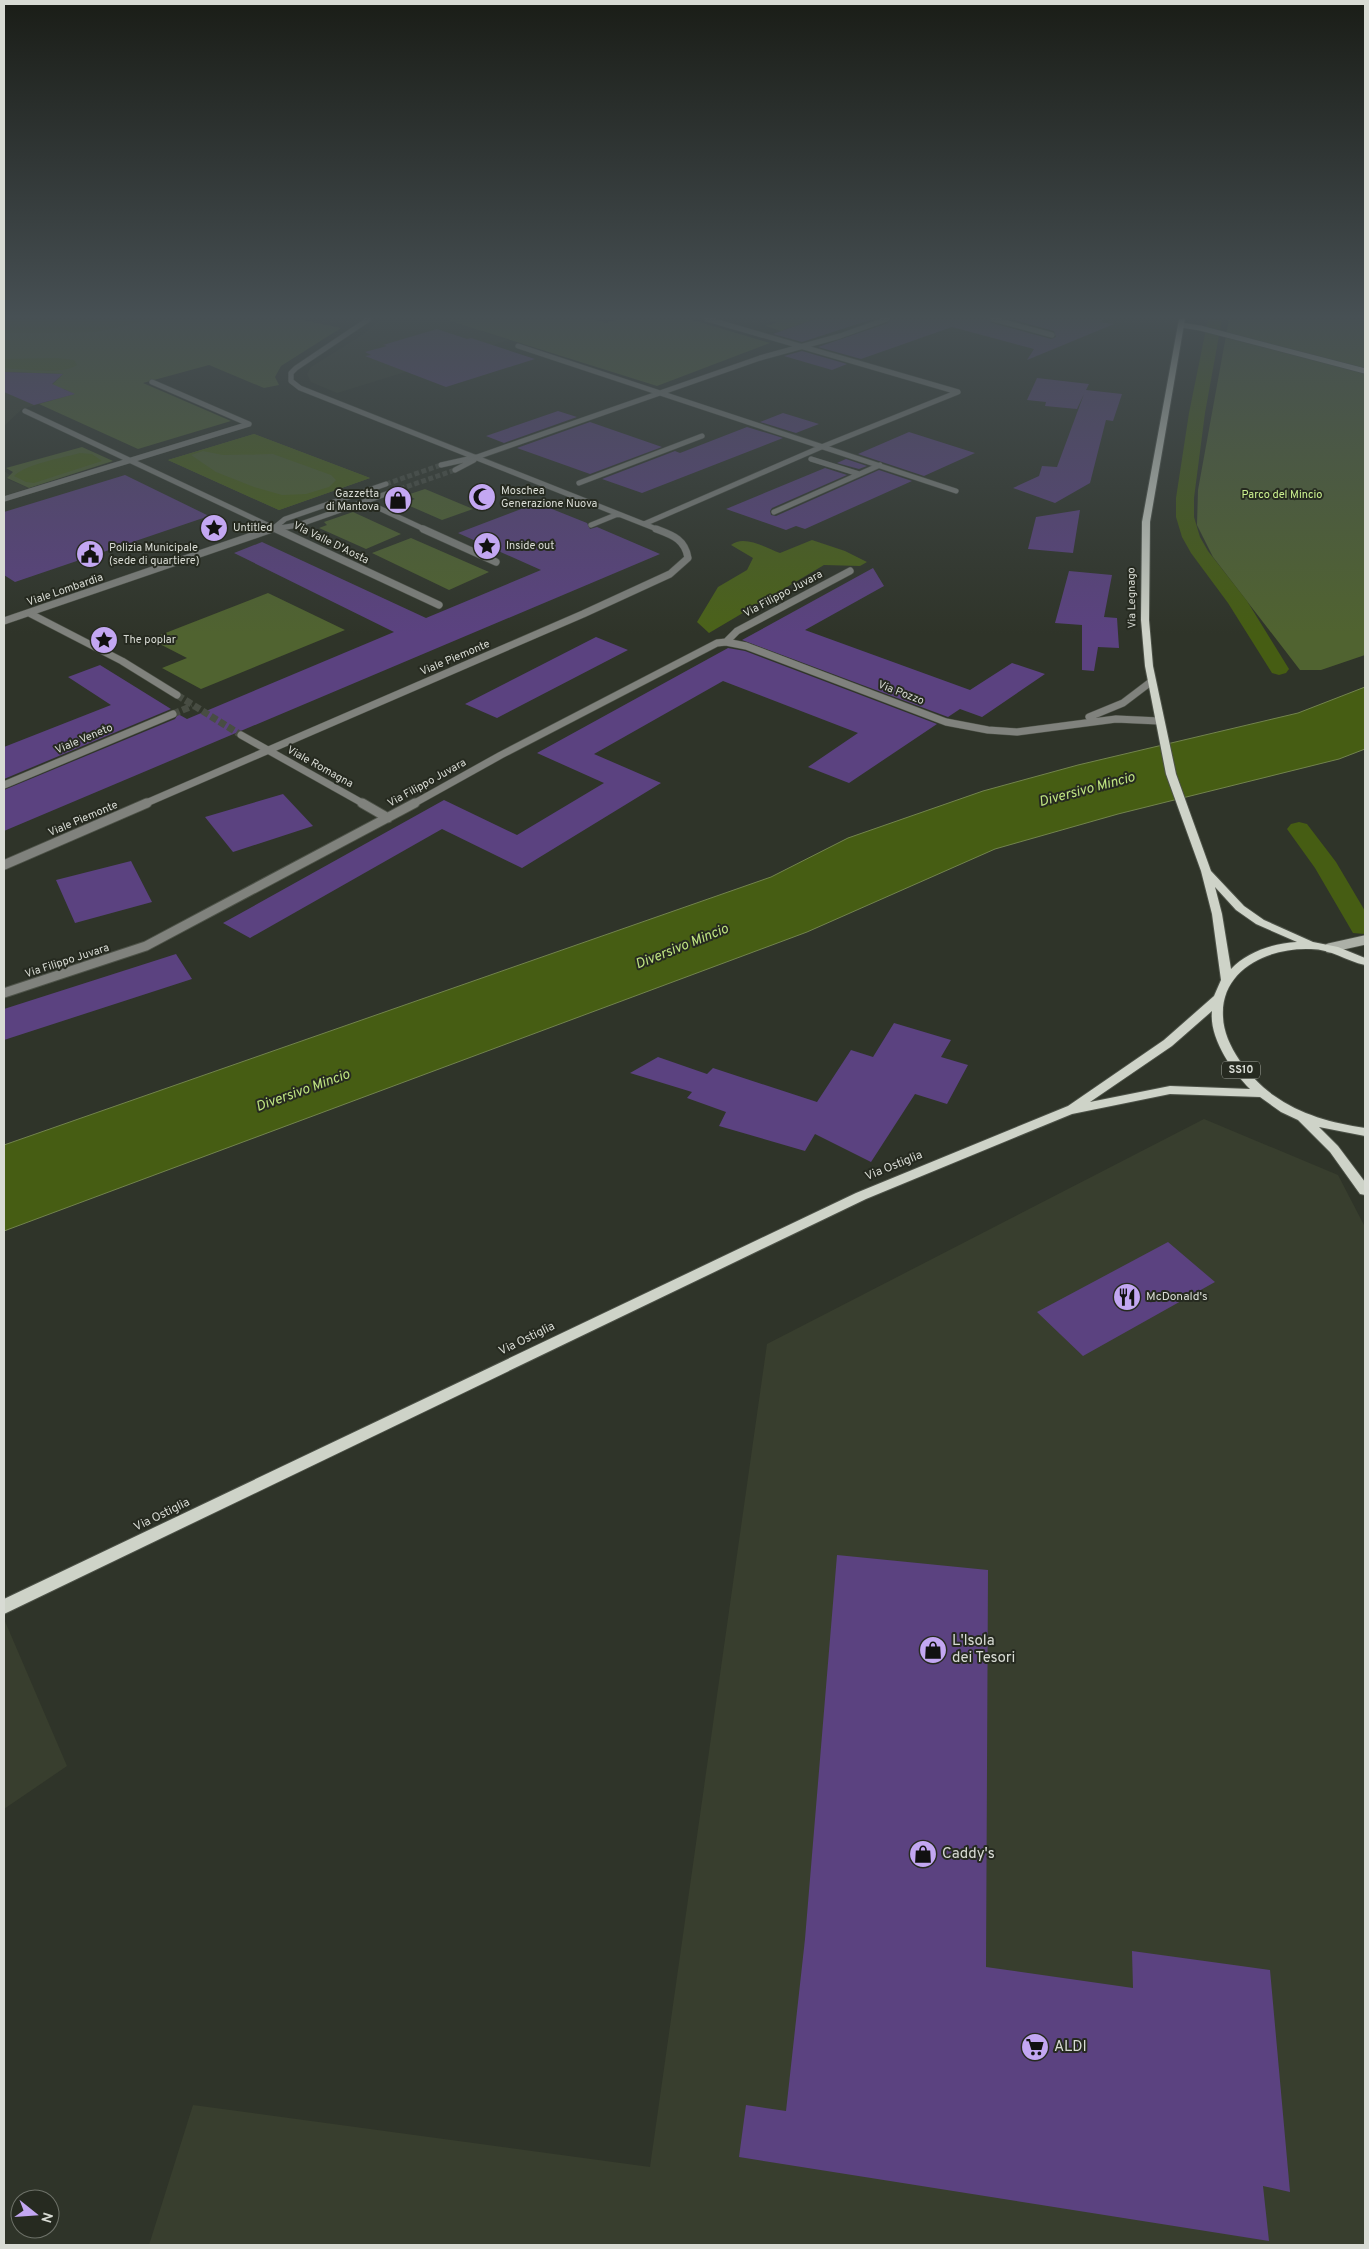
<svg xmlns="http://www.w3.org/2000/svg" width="1369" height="2249" viewBox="0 0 1369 2249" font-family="Overpass,sans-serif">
<rect width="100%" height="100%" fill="#2f3429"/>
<!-- built -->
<path fill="#383e2e" d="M381,319H444L509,340L337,393L311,382L307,374L311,367L362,335Z
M4,372L63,374L64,389L75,394L22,409L4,426Z
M4,471L10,475L7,479L29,488L4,496Z
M1204,1119L1338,1175L1365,1227V2245H149L193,2105L650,2167L767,1344Z
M4,1619L67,1766L4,1809Z"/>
<!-- green -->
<path fill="#506330" d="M4,319H298L341,328L281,366L275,377L279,385L264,388L209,365L143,383L231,421L138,449L39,404L74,394L64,389L42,395L63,374L4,372Z
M444,319H594L606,323L619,319H689L770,343L657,386Z
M766,319H814L781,331L766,326L776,323Z
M1229,319H1365V655L1321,670H1300L1213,557L1197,525L1198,490Z
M254,434L370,478L279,510L168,460Z
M82,447L113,461L29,488L7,478L13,472L6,468Z
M425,489L473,509L442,520L403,503L415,499L407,495Z
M353,512L401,534L366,549L319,528L327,525L324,522Z
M411,538L489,572L449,590L372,553Z
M268,593L345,630L201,689L162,668L187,658L150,639Z"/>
<!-- forest -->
<path fill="#4b6219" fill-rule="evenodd" d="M4,319H155L96,332L4,333Z
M57,358L74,360L77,365C64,375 21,369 4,368V359Z
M254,434L370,478L279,510L168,460ZM203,451L223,455L273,454L331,475L336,480L329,487L306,494L282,495L254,487L216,472L191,455Z
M80,453L92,454L102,461L34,483L26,482L14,476C26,464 62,458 80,453Z
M812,540L845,551L867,562L860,566L824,565L709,633L697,622L718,587L747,570L753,558L731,545C744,534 766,548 780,553Z"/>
<!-- water -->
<path fill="#465d13" stroke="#72834d" d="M1365,687V749L1339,759L1118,814L995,849L807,932L4,1231V1145L771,877L848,838L983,791L1078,765L1298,713Z"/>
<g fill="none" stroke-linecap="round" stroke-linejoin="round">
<!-- canal -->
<path fill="#465d13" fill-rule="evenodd" d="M1208,319H1222L1205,413L1194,498V517L1200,537L1208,551L1247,601L1289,669L1286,673L1279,675L1272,673L1228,603L1191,553L1182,537L1176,517V498L1189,413Z
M1299,822L1307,824L1336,862L1365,911V934L1353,933L1315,868L1287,829L1291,824Z"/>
</g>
<!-- building -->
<path fill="#5b4280" d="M815,319H873L802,342L773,334Z
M891,319H989L992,323L1051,339L1056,337L1054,331L1011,319H1105L1099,322L1114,324L1027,360L1034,349L952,327L861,359L818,347L888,323Z
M437,329L467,339L471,338L535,359L446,387L365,356L371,355L365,352L387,346L383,345Z
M802,351L847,364L832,370L784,356Z
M4,372L63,374L52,384L75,394L34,405L4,392Z
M1037,378L1089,384L1086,390L1122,394L1113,421L1106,420L1090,483L1055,503L1013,488L1039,476L1042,466L1057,467L1084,394L1077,409L1045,406L1046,402L1027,400Z
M558,411L577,417L504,443L486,436Z
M783,413L819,424L796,433L760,422Z
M590,422L662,447L590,474L517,448Z
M747,427L783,438L642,493L602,479L675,451L680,453Z
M909,432L975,453L924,476L858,454Z
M846,459L867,466L859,469L837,463Z
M825,468L847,475L772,508L770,511L771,515L776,516L879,470L912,481L805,529L796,526L786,530L726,509Z
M125,475L209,516L15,582L4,575V512Z
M537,503L587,523L590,529L597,527L660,554L4,831V790L175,719L178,714L187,719L394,632L234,553L262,542L426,618L541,570L458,533Z
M1080,510L1073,553L1028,549L1036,517Z
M873,568L884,586L805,630L970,690L1012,663L1045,674L982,717L960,709L948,717L742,640Z
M1069,571L1112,575L1104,617L1117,618L1119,648L1098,647L1094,671L1082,670V625L1055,623Z
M596,637L628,650L497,718L465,704Z
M728,648L745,651L937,724L849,783L808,767L858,733L723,681L594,754L661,783L522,868L442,829L250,938L223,923L444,800L517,835L604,783L537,753Z
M100,665L171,709L4,779V747L111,705L68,677Z
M283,794L313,826L233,852L205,817Z
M131,861L152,902L75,923L56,880Z
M176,954L192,979L4,1040V1009Z
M894,1023L951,1040L941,1057L968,1065L947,1104L915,1094L871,1162L815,1134L805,1151L719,1126L726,1112L687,1098L692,1092L630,1073L658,1057L707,1074L713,1068L817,1102L851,1050L873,1057Z
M1168,1242L1215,1282L1083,1356L1037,1312Z
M837,1555L988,1570L986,1967L1133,1988L1132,1951L1270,1970L1290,2192L1263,2186L1269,2241L739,2157L746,2105L786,2111L805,1939Z"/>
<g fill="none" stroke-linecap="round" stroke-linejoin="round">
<!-- street-tunnel-far1 -->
<path stroke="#484d43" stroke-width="5" stroke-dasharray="5 2.5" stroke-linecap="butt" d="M386,484L441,465
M400,489L455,470"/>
<!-- street-tunnel -->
<path stroke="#484d43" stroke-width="7" stroke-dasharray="7 3" stroke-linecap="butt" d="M177,695L241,735
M173,714L192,706"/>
<!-- street-far2 casing -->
<g stroke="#4d5248" stroke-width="6">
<path id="street-far2" d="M369,319L296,368L291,373V381L300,388L659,530
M993,319L1052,335
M518,346L956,491
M152,382L249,424
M25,411L278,530
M811,459L859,474
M441,465L477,457L760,358L840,336L887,319
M455,470L474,460
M579,483L702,436
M4,499L249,424
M366,502L426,530
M774,512L880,465
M644,524L819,448L958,392L707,319
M591,525L618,514
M274,528L285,519L386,484
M268,530L298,525L400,489"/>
</g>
<!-- street-far1 casing -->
<g stroke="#4d5248" stroke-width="8">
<path id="street-far1" d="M276,529L439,605
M423,529L496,562
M29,613L122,661L177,695
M4,621L272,529
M726,642L737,631L850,571
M1089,717L1123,703L1152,681
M241,735L364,804
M4,785L173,714
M144,804L583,614L670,574L688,558C685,539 672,535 656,529
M413,804L501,755L717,643L726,642L746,646L946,722L988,730L1017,732L1116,719L1159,721"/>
</g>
<!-- street casing -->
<g stroke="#4d5248" stroke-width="11">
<path id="street" d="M362,803L388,818
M4,865L147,803
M4,993L146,946L415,803"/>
</g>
<!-- secondary-far1 casing -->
<g stroke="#4d5248" stroke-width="6">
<path id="secondary-far1" d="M1181,325L1200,328L1365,371"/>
</g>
<!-- secondary casing -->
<g stroke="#4d5248" stroke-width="11">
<path id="secondary" d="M1329,948L1365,940"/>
</g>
<!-- primary casing -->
<g stroke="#4d5248" stroke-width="2">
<path id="primary" d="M1179,319H1185L1150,522L1149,620L1153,666L1176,774L1211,871L1244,906L1264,920L1313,942L1338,947L1365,958V965C1346,961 1331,949 1311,949C1270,947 1220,969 1223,1017C1224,1046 1250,1078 1273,1095C1301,1115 1332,1123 1365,1128V1136L1319,1127L1338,1146L1365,1182V1195L1360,1194L1330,1152L1298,1120L1281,1112L1260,1097L1170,1094L1072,1114L866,1199L4,1614V1599L856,1193L1068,1106L1164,1040L1214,996L1221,980L1212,914L1201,871L1166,774L1145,666L1141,620L1142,522ZM1215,887L1236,910L1256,924L1297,942C1274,943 1247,952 1231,969L1222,914ZM1212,1011C1209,1038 1232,1071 1250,1089L1170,1086L1090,1102L1172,1046Z"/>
</g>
<!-- street-far2 -->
<use href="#street-far2" stroke="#80827d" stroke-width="5"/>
<!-- street-far1 -->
<use href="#street-far1" stroke="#80827d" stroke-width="7"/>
<!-- street -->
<use href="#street" stroke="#80827d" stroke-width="9"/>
<!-- secondary-far1 -->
<use href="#secondary-far1" stroke="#acb0a7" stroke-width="5"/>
<!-- secondary -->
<use href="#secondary" stroke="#acb0a7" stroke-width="9"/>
<!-- primary -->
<use href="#primary" fill="#ced3c8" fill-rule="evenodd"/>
</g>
<!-- sky -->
<linearGradient id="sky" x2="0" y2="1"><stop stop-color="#1a1d17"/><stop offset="0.5" stop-color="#475054"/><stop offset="1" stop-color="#475054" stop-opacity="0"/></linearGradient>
<rect width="1369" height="634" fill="url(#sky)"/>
<!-- icons -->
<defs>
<g id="mosque-disc" transform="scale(1.4375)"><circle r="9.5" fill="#c3a7f2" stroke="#262a20"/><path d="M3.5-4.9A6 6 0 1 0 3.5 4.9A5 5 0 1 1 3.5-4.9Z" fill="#111"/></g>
<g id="shop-disc" transform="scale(1.4375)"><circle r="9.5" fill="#c3a7f2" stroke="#262a20"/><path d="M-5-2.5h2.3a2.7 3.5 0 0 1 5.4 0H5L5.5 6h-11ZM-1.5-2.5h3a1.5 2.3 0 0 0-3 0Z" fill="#111"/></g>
<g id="sight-disc" transform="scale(1.4375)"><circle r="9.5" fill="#c3a7f2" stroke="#262a20"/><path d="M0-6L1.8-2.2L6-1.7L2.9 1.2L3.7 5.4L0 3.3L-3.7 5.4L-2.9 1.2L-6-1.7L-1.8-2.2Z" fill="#111"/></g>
<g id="civic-disc" transform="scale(1.4375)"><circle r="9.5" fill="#c3a7f2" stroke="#262a20"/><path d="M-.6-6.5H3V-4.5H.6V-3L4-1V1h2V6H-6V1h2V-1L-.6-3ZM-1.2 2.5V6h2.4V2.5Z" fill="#111"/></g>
<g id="restaurant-disc" transform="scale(1.4375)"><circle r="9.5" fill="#c3a7f2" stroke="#262a20"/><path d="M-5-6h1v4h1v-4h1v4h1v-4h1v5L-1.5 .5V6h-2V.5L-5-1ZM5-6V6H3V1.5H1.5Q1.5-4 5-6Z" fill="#111"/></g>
<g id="supermarket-disc" transform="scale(1.4375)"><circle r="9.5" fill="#c3a7f2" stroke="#262a20"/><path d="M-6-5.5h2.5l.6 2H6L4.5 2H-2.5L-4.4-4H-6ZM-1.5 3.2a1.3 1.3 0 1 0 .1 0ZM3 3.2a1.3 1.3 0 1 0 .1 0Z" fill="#111"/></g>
</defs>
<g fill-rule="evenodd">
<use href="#mosque-disc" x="482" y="497"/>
<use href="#shop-disc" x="398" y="500"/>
<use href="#sight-disc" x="214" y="528"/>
<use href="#sight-disc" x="487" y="546"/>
<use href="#civic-disc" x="90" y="554"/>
<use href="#sight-disc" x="104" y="640"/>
<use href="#restaurant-disc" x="1127" y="1297"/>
<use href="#shop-disc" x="933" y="1650"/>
<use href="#shop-disc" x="923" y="1854"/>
<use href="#supermarket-disc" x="1035" y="2047"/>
</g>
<g text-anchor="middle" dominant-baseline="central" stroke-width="4" stroke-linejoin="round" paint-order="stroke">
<!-- far-poi labels -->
<g font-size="11" fill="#d8dbd4" stroke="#262a20" text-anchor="start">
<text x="501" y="491">Moschea<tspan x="501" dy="13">Generazione Nuova</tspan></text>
<text x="379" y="494" text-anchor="end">Gazzetta<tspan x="379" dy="13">di Mantova</tspan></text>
<text x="233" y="528">Untitled</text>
<text x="506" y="546">Inside out</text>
<text x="109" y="548">Polizia Municipale<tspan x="109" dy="13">(sede di quartiere)</tspan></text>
<text x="123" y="640">The poplar</text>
</g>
<!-- far-park labels -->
<g font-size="11" fill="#ccf28f" stroke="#262a20">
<text x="1282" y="495">Parco del Mincio</text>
</g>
<!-- far-street labels -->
<g font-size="11" fill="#d8dbd4" stroke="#262a20">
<text transform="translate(331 543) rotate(26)">Via Valle D'Aosta</text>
<text transform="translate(65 590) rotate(-19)">Viale Lombardia</text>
<text transform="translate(783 594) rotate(-28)">Via Filippo Juvara</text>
<text transform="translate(1132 598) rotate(-91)">Via Legnago</text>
<text transform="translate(455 658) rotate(-23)">Viale Piemonte</text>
<text transform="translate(901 693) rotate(21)">Via Pozzo</text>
<text transform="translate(84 739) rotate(-23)">Viale Veneto</text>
<text transform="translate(320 767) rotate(29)">Viale Romagna</text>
<text transform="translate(427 783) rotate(-29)">Via Filippo Juvara</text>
<text transform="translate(83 819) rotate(-23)">Viale Piemonte</text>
<text transform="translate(67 961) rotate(-18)">Via Filippo Juvara</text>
</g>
<!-- shield labels -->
<rect fill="#262a20" stroke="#a3a69e" stroke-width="1" x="1222" y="1061.5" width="38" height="17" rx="4"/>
<g font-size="11" font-weight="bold" fill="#d8dbd4">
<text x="1241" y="1070">SS10</text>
</g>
<!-- street labels -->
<g font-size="12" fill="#d8dbd4" stroke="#262a20">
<text transform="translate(894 1166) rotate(-22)">Via Ostiglia</text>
<text transform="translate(527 1339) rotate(-26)">Via Ostiglia</text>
<text transform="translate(162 1515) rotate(-26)">Via Ostiglia</text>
</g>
<!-- poi labels -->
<g font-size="12" fill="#d8dbd4" stroke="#262a20" text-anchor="start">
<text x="1146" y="1297">McDonald's</text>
</g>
<!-- water labels -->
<g font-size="14" font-style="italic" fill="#bfe481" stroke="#262a20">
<text transform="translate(1087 790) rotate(-15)">Diversivo Mincio</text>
<text transform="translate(682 947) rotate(-22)">Diversivo Mincio</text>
<text transform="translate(303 1091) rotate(-20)">Diversivo Mincio</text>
</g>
<!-- near-poi labels -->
<g font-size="15" fill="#d8dbd4" stroke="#262a20" text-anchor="start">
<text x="952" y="1641">L'Isola<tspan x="952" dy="17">dei Tesori</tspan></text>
<text x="942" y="1854">Caddy's</text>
<text x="1054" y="2047">ALDI</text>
</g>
</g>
<!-- border -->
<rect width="1369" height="2249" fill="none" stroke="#d8dbd4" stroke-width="10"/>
<!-- north arrow -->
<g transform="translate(35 2214) rotate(107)"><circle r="24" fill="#262a20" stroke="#6d7168"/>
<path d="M0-4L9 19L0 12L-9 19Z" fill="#c3a7f2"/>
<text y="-8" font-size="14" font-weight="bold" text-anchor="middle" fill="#d8dbd4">N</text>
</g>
</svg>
